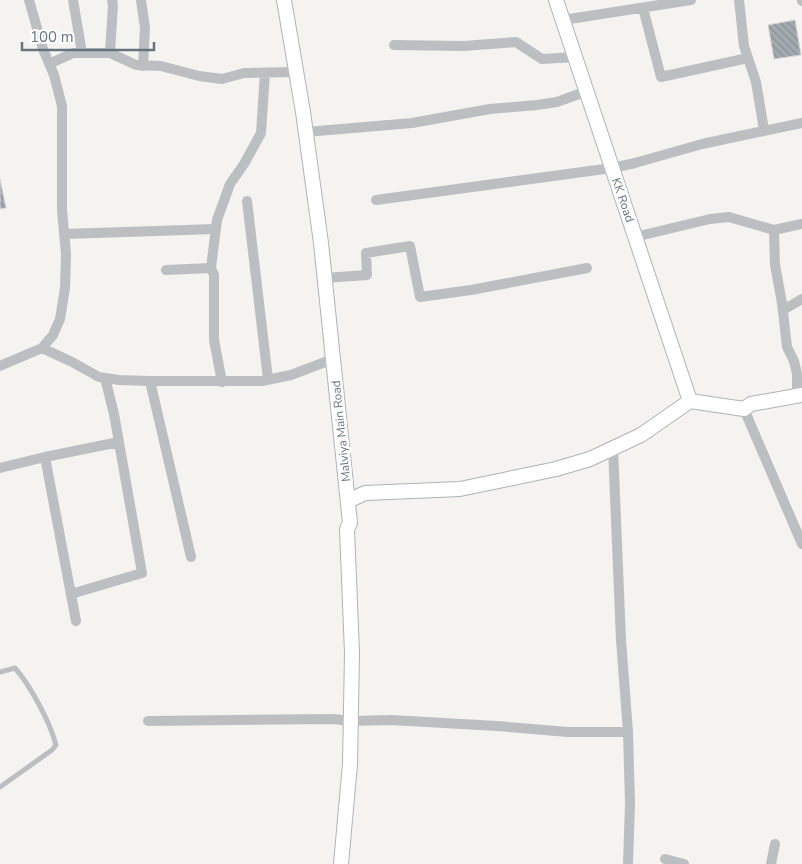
<svg xmlns="http://www.w3.org/2000/svg" width="802" height="864" viewBox="0 0 802 864" font-family="'Nunito Sans',sans-serif">
<defs>
<pattern id="building-back-hatch" width="6" height="6" patternUnits="userSpaceOnUse" patternTransform="scale(1.25)"><rect width="6" height="6" fill="#a3aaaf"/><path d="M-1 5l2 2M0 0l6 6M5-1l2 2" fill="none" stroke="#898f94"/></pattern>
</defs>
<rect width="100%" height="100%" fill="#f4f3f0"/>
<!-- building -->
<path fill="url(#building-back-hatch)" stroke="#d5d5d3" d="M795,20L801,55L774,59L768,25Z
M0,179L6,208L0,209Z"/>
<g fill="none" stroke-linecap="round" stroke-linejoin="round">
<!-- secondary casing -->
<g stroke="#aeb3b6" stroke-width="16">
<path id="secondary" d="M284,0L303,112L321,243L350,523L347,529L352,653L350,764L341,864
M556,0L690,401
M348,501L365,493L460,489L556,469L590,459L641,435L690,401L744,409L751,404L802,395"/>
</g>
<!-- lane -->
<path stroke="#bbbfc2" stroke-width="5" d="M0,672L15,668C30,685 50,722 56,745L52,750L0,787"/>
<!-- street -->
<path stroke="#bbbfc2" stroke-width="10" d="M73,0L82,53
M141,0L145,28L143,66
M739,0L744,46L756,82L764,130
M802,0V1
M643,8L661,77L748,58
M563,20L691,0
M394,45L464,46L516,42L542,59L575,57
M110,53L113,5L112,0
M49,64L73,53H110L136,65L161,66L199,76L222,79L244,73L296,72
M306,132L412,123L490,109L537,105L557,102L587,91
M376,200L612,168L635,163L702,144L802,123
M247,201L268,379
M774,230L802,224
M64,234L216,229
M635,237L710,219L729,217L774,230L775,265L782,303L787,347L794,361L797,374V395
M211,268L217,220L230,184L244,164L261,133L265,73
M166,270L211,268L214,275V340L222,382
M324,278L367,275L366,253L410,246L420,297L471,290L587,268
M783,310L802,299
M42,348L72,362L99,377L119,380L150,381H262L291,375L333,359
M0,366L42,348L53,335L60,319L65,288L66,254L62,210V106L54,75L43,49L29,0
M150,381L191,557
M744,409L802,544
M613,448L621,640L628,732L630,803L628,864
M45,457L76,621
M0,468L45,457L119,442
M71,594L142,573L114,414L105,378
M148,721L334,719L350,721L391,720L497,726L568,732H628
M665,859L684,864
M771,864L775,844"/>
<!-- secondary -->
<use href="#secondary" stroke="#fff" stroke-width="14"/>
</g>
<g text-anchor="middle" dominant-baseline="central" stroke-width="5" stroke-linejoin="round" paint-order="stroke">
<!-- street labels -->
<g font-size="12" fill="#66747e" stroke="#fff">
<text transform="translate(623 200) rotate(71)">KK Road</text>
<text transform="translate(341 431) rotate(-96)">Malviya Main Road</text>
</g>
</g>
<!-- scale -->
<path d="M22 42v8h132v-8" fill="none" stroke="#66747e" stroke-width="2.5"/>
<text x="30" y="42" font-size="15" fill="#66747e" stroke="#ffffff" stroke-width="4" paint-order="stroke">100 m</text>
</svg>
